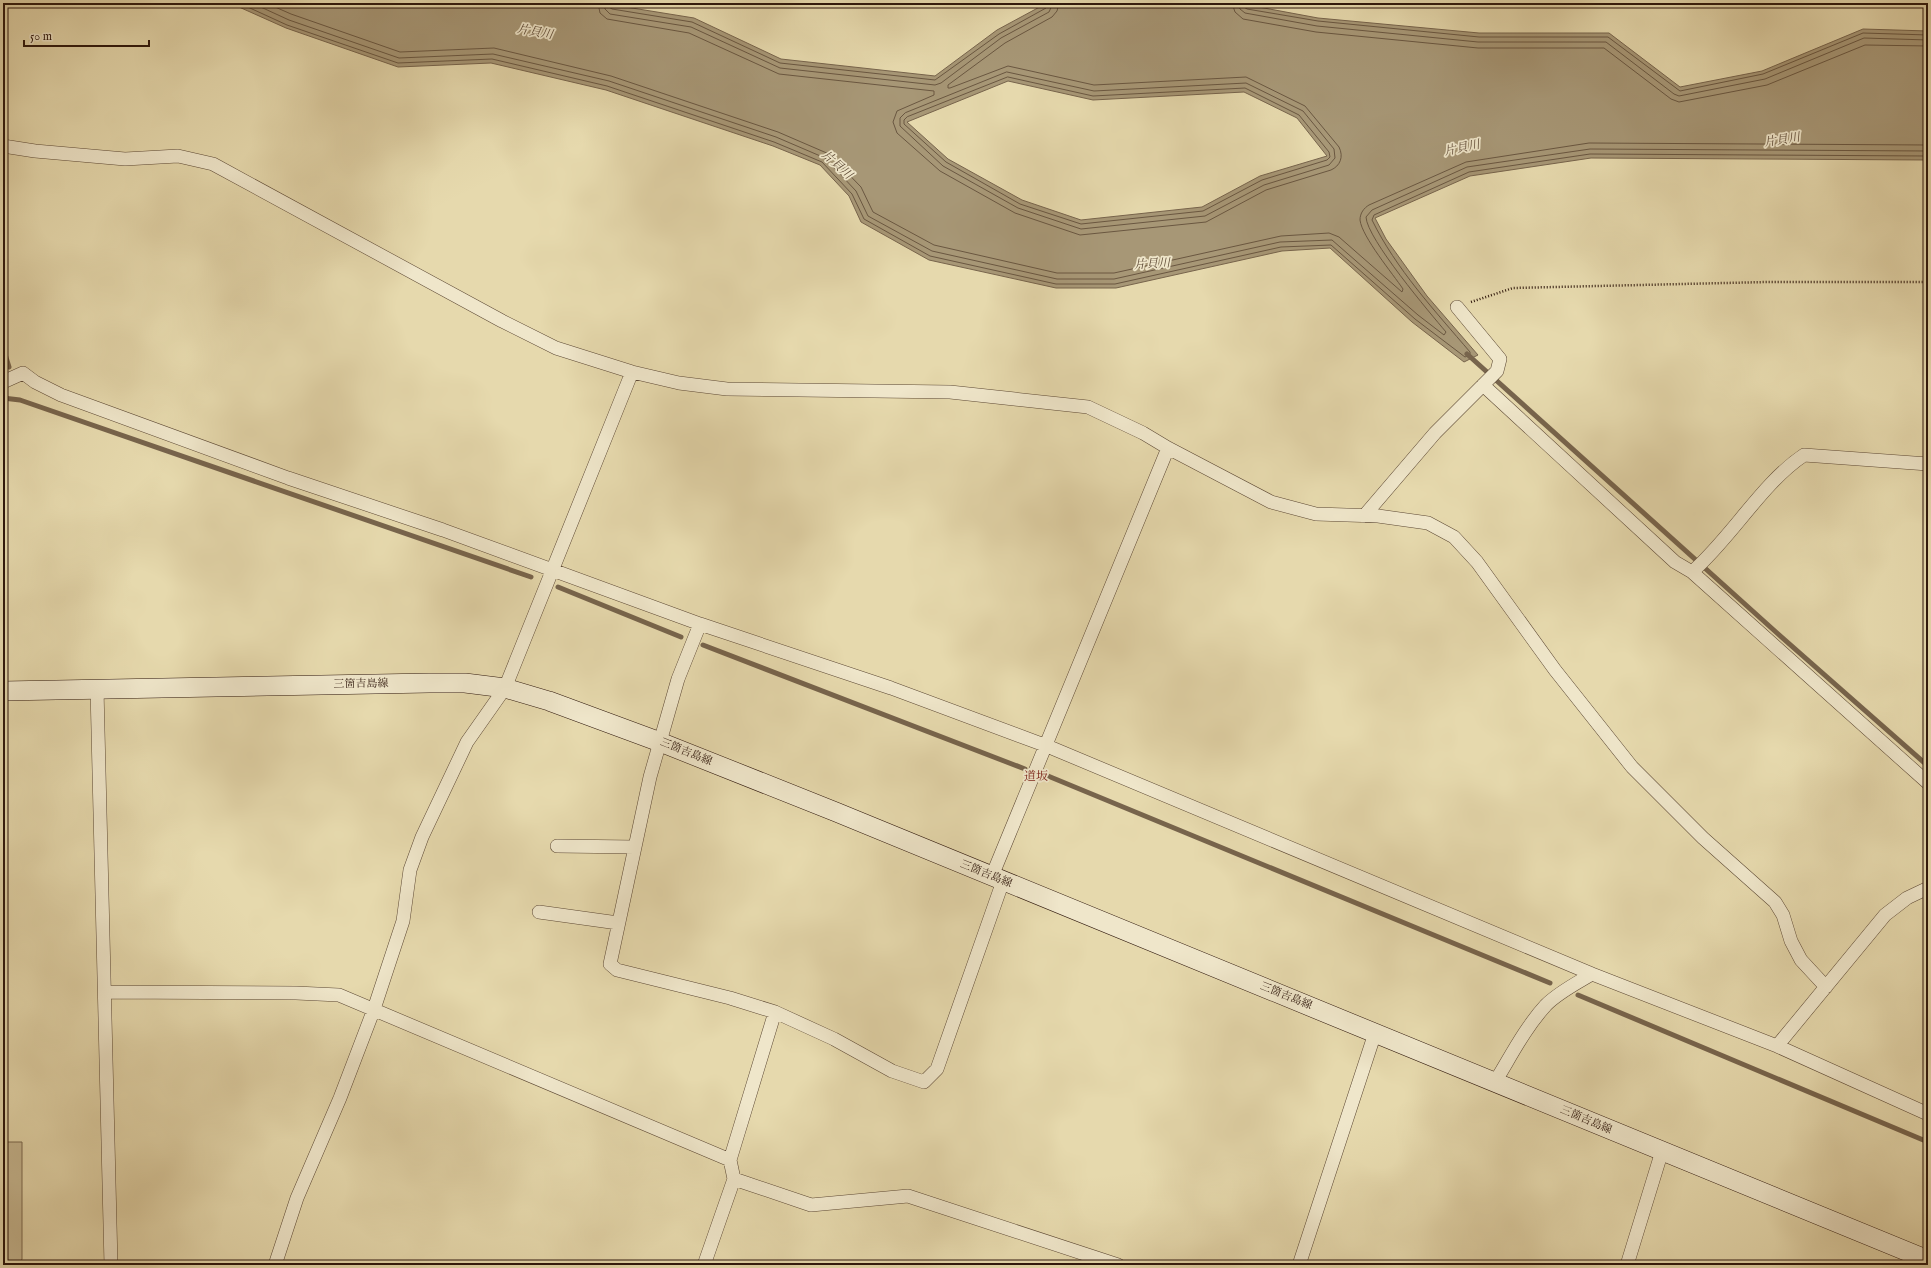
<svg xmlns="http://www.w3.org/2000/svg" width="1931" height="1268" viewBox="0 0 1931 1268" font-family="'IM FELL English','Noto Serif JP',serif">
<rect width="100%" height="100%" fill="#e6d9ad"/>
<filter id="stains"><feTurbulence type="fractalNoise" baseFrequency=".005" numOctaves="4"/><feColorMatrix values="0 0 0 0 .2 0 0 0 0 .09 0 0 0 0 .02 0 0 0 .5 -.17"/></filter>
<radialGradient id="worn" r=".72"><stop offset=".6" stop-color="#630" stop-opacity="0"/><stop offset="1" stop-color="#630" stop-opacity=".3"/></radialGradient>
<!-- green -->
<path fill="#c7b892" stroke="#7a684f" d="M3,1142H22V1259L20,1265H3Z"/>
<!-- water -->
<path fill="#a79776" stroke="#77644c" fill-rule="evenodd" d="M230,3H601L694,18L781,59L935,76L997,30L1047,3H1237L1318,18L1479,33H1609L1680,87L1762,71L1863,29L1928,31V160L1591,158L1470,176L1375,218L1386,239L1427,296L1478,355L1464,362L1412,322L1330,248L1282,251L1116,288H1056L929,260L861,222L849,196L820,165L773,146L606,90L491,63L398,67L286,28ZM1008,81L1093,100L1244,92L1297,118L1327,156L1260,176L1202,207L1081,220L1022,200L948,159L907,122Z"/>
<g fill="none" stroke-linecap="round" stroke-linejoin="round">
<!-- shore -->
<path stroke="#6a5741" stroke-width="1" d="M239,3L287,25L398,63L492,59L607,86L774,142L822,162L852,194L864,219L930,256L1056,284H1115L1281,247L1331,245L1415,319L1465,357L1470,355V352C1435,311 1396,269 1372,220L1374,215L1469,172L1590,154L1928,156
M252,3L289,20L399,58L493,54L609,81L776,137L825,158L856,191L868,216L932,251L1057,279H1114L1280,242L1332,240L1418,315L1444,335L1446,332C1430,313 1367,239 1366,217L1372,210L1467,167L1590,149L1928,151
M266,3L291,14L400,52L494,48L611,76L778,132L829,154L861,187L873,212L934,245L1057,273H1114L1281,236L1329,233L1339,237L1402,292L1403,289C1393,274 1362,237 1360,220C1360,213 1364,208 1369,205L1466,162L1589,143L1928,145
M598,3L600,13L607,19L689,33L779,74L934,91V95L897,111L893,122L897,133L940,171L1015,213L1080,235L1206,222L1266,190L1331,170C1340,166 1344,157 1339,147L1305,106L1246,77L1094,85L1008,66L950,88H948V85L1005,43L1052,17L1057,11L1059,3
M604,3L605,9L610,14L691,27L780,68L935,85L941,83L1001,38L1049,12L1053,3
M609,3V7L612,9L692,22L780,63L935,80L999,34L1046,8L1048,3
M1232,3L1235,12L1243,19L1316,32L1478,48H1604L1671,99L1679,102L1767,85L1865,45L1928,46
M1238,3L1240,9L1245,13L1317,26L1478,42H1606L1674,94L1679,96L1765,79L1864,38L1928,40
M1243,3L1244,7L1247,9L1318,21L1479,37H1608L1680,91L1763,74L1863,33L1928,35
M1007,72L1094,91L1246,83L1303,111L1334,149L1335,158L1329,165L1264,185L1205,216L1081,229L1018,208L943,166L900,126V118L905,113Z
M1008,77L1093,96L1245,88L1299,115L1329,152L1330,157L1327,160L1262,180L1203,211L1081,224L1020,204L946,162L904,124V120L907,117Z"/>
<!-- stream -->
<path stroke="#77644c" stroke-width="5" d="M3,348L9,367
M1467,354L1777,633L1928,766
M3,398L20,400L531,577
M558,587L681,637
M703,645L1025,769
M1048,776L1550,983
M1578,995L1928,1142"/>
<!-- street casing -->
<g stroke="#5c4834" stroke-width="14">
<path id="street" d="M3,146L35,151L125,159L178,156L213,164L502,321L556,348L632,372L679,383L727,389L950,392L1088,407L1143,433L1168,448L1271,502L1316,514L1378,516L1428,523L1454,537L1477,562L1555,670L1632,767L1703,838L1775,902L1783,915L1791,941L1801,960L1826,987
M3,382L23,373L35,382L61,395L288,478L443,530L700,624L891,688L1047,746L1592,974
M1483,385L1675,562L1692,572C1732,537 1762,483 1804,455L1928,464
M1364,516L1435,433L1497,371L1500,359L1457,307
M1692,572L1928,783
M700,624L678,679L650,777L610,964L617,970L730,998L775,1012L834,1039L892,1071L924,1082L937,1069L1003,881
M97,689L111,1265
M557,846L635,847
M992,876L1168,448
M539,912L618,923
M105,992L296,993L339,995L730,1160
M1777,1046L1928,1114
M1495,1082C1511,1056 1525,1028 1546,1005C1559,992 1577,983 1592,974L1777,1046L1885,915L1907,898L1928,888
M734,1179L811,1205L908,1196L1118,1265
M275,1265L297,1198L340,1098L374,1009L403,921L410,870L422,837L467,742L505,688L632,372
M704,1265L734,1179L730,1160L775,1012
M1299,1265L1375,1033
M1627,1265L1662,1151"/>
</g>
<!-- secondary casing -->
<g stroke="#2e170c" stroke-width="20">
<path id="secondary" d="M3,691L429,683H465L505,688L549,701L660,742L836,812L1928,1260"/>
</g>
<!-- path -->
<path stroke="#2e170c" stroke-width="2.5" stroke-dasharray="1 2" stroke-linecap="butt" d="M1471,302L1513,288L1767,282H1928"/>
<!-- street -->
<use href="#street" stroke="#efe6ca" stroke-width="13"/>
<!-- secondary -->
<use href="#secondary" stroke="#efe6ca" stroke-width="19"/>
</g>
<g text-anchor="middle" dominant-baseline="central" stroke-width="3.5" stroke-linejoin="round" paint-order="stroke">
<!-- street labels -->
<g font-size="11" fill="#2e170c" stroke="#efe6ca">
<text transform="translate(361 684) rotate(-1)">三箇吉島線</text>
<text transform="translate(686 752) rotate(22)">三箇吉島線</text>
<text transform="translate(986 874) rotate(22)">三箇吉島線</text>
<text transform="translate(1286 996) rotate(22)">三箇吉島線</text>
<text transform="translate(1586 1120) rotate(23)">三箇吉島線</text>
</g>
<!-- water labels -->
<g font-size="12" font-style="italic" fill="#5e4a36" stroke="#efe6ca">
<text transform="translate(535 32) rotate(10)">片貝川</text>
<text transform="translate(1782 140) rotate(-9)">片貝川</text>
<text transform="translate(1462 148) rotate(-12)">片貝川</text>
<text transform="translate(837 165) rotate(42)">片貝川</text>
<text transform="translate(1152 264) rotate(-3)">片貝川</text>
</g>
<!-- neighbourhood labels -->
<g font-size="12" fill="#7a1f14" stroke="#efe6ca">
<text x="1036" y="776">道坂</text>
</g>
</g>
<!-- margin -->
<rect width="1931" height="1268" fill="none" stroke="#e6d9ad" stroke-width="16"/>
<rect x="4" y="4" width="1923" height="1260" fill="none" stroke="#2e170c" stroke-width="2"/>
<rect x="8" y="8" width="1915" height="1252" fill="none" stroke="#2e170c"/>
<!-- scale -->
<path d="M24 40v6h125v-6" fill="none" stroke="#2e170c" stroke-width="2"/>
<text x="30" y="40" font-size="12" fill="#2e170c" stroke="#efe6ca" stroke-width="3" paint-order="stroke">50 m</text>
<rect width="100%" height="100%" filter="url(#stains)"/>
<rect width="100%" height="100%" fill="url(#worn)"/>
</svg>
